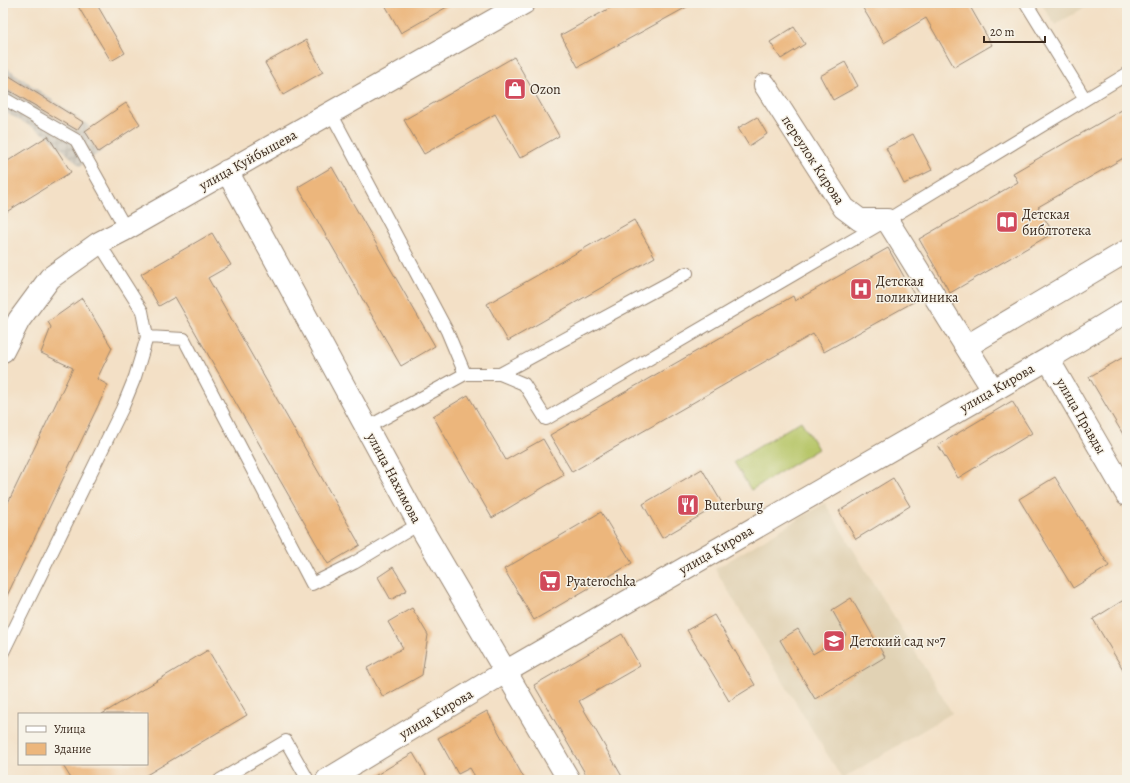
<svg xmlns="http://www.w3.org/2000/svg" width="1130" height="783" viewBox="0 0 1130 783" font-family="Alegreya,serif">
<defs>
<pattern id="industrial-grid" width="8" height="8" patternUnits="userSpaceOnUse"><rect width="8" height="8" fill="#c9c3b8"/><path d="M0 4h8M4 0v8" fill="none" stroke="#a49f95"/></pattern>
</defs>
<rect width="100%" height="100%" fill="#f7f3e8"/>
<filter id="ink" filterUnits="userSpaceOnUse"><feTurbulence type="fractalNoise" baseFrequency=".025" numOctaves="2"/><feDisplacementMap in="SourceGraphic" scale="8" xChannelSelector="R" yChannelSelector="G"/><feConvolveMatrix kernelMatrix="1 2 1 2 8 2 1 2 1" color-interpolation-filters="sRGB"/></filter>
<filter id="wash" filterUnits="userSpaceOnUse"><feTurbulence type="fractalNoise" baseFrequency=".012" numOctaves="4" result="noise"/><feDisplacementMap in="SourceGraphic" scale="16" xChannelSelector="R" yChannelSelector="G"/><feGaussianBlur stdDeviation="0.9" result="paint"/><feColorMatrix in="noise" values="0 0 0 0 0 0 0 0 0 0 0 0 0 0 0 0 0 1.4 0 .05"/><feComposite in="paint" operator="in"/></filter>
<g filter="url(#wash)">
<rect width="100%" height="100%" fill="#f3e0c6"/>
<!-- built -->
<path fill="#e1d2b4" d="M1041,3H1092L1055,25Z
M825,503L952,713L842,779L715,569Z"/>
<!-- industrial -->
<path fill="url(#industrial-grid)" d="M3,65L88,125L103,150L80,166L48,136L3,111Z"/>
<!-- pitch -->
<path fill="#b7c669" stroke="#797844" d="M801,421L818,449L751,490L734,462Z"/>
<g id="blocks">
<!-- building -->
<path fill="#ecb67c" d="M76,3H96L125,53L111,61Z
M384,3H454L401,33Z
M619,3H694L578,67L561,35Z
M864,3H968L992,45L954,67L926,18L884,43L861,5Z
M794,27L805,44L781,59L770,42Z
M306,40L323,72L283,95L265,63Z
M514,57L559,136L520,158L495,114L424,154L404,120Z
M845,62L858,86L833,100L820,76Z
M3,72L83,122L77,130L3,87Z
M126,103L140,124L98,152L85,131Z
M1127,107V156L1038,207L1053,233L950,293L919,239L1018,182L1013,173Z
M757,117L767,134L749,146L738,128Z
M913,134L932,170L904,184L886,148Z
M48,136L71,172L3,214V164Z
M332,167L435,346L401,366L298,187Z
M634,220L655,257L508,341L487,304Z
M212,233L231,265L208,278L360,545L328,564L175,297L159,306L141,274Z
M888,248L917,300L824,352L813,334L572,472L550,435L793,296L795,301Z
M82,298L112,348L97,379L108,385L3,604V513L73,368L41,353L51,327L48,322Z
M1127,355V441L1089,377Z
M468,395L506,460L543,439L564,475L492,518L433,416Z
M1012,401L1032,433L958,478L938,445Z
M702,469L722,503L662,538L643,504Z
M1055,477L1109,566L1073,588L1019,499Z
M893,478L910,506L856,539L839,511Z
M601,512L632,563L534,620L504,569Z
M393,567L407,590L391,600L378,577Z
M851,598L885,657L815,699L780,640L798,629L813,654L846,635L832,610Z
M1127,598V676L1093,619Z
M412,608L428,635L422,675L383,697L367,668L403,648L388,622Z
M714,615L755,685L729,701L687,630Z
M622,634L640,666L579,701L624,780H589L534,685Z
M208,650L247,715L138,780H72L62,764H147V714H102Z
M487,711L525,780H477L470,768L458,774L438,738Z
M413,753L429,780H368Z"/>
</g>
</g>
<g filter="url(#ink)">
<use href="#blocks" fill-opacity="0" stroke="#978572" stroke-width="1"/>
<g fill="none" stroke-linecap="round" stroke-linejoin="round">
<!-- lane casing -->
<g stroke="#978572" stroke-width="14">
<path id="lane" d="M1026,3L1085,99
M3,98L76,140L126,229
M331,113L447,331L465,374L368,427
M147,337L184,339L312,584L354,563L419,524
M465,374H500L524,384L546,419L887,220L1127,74
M500,374L687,273
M3,652L122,409L135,377L147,337L142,311L99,243
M220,780L286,741L308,780"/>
</g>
<!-- street casing -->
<g stroke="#978572" stroke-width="24">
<path id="street" d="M765,85L844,208L860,220H887L993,390
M227,171L419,524L569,780
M967,346L1127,251
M3,351L19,320L50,278L99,243L126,229L524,3
M1048,359L1127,495
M327,780L505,672L1048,359L1127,311"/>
</g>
<!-- lane -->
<use href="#lane" stroke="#fff" stroke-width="12"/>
<!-- street -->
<use href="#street" stroke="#fff" stroke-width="22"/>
</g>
</g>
<!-- icons -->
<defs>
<g id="shop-square" transform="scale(1.15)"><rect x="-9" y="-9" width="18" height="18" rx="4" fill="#d1495b" stroke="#f7f3e8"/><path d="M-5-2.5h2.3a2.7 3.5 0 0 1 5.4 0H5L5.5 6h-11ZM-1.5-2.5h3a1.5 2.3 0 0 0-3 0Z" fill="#fff"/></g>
<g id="library-square" transform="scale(1.15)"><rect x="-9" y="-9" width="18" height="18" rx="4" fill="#d1495b" stroke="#f7f3e8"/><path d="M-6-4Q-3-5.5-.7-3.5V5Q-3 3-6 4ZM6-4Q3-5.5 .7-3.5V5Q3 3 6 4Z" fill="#fff"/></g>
<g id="hospital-square" transform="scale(1.15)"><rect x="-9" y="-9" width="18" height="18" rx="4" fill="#d1495b" stroke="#f7f3e8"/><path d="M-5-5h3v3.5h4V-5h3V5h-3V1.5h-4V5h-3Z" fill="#fff"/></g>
<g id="restaurant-square" transform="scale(1.15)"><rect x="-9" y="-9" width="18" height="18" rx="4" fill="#d1495b" stroke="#f7f3e8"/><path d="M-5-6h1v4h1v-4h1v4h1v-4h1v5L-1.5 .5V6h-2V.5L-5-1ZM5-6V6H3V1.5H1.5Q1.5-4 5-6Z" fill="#fff"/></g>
<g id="supermarket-square" transform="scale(1.15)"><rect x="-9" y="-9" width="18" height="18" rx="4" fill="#d1495b" stroke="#f7f3e8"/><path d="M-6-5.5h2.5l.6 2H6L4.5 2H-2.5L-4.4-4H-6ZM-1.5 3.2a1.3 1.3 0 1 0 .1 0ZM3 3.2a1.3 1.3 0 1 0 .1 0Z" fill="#fff"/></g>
<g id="school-square" transform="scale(1.15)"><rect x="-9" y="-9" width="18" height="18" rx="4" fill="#d1495b" stroke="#f7f3e8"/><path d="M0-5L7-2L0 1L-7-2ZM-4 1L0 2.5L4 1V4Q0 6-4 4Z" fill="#fff"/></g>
</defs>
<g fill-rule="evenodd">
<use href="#shop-square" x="515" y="89"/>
<use href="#library-square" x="1007" y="222"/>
<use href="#hospital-square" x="861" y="289"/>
<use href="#restaurant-square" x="688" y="505"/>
<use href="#supermarket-square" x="550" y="581"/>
<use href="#school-square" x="834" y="641"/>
</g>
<g text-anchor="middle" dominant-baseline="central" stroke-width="3" stroke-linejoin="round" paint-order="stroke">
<!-- poi labels -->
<g font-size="14" fill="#3b2a1e" stroke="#f7f3e8" text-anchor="start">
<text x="530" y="89">Ozon</text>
<text x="1022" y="214">Детская<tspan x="1022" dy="16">библтотека</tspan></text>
<text x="876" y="281">Детская<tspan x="876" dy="16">поликлиника</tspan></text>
<text x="704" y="505">Buterburg</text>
<text x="566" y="581">Pyaterochka</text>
<text x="850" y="641">Детский сад №7</text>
</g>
<!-- street labels -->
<g font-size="14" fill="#3b2a1e" stroke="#f7f3e8">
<text transform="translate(248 160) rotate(-29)">улица Куйбышева</text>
<text transform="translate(813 160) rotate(57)">переулок Кирова</text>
<text transform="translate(997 388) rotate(-30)">улица Кирова</text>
<text transform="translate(1081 416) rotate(60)">улица Правды</text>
<text transform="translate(394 478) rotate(62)">улица Нахимова</text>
<text transform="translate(716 550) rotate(-30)">улица Кирова</text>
<text transform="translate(436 714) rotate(-31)">улица Кирова</text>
</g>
</g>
<!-- margin -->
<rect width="1130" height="783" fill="none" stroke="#f7f3e8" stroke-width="16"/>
<!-- legend -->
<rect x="18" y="713" width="130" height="52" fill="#f7f3e8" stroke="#aca397"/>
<rect x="26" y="726" width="20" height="6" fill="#ffffff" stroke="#aca397"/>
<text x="54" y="733" font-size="12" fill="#3b2a1e">Улица</text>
<rect x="26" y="743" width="20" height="12" fill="#ecb67c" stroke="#aca397"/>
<text x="54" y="753" font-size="12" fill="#3b2a1e">Здание</text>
<!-- scale -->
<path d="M984 36v6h61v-6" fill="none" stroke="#3b2a1e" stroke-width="2"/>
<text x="990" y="36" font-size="12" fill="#3b2a1e" stroke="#f7f3e8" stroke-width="3" paint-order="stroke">20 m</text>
</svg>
